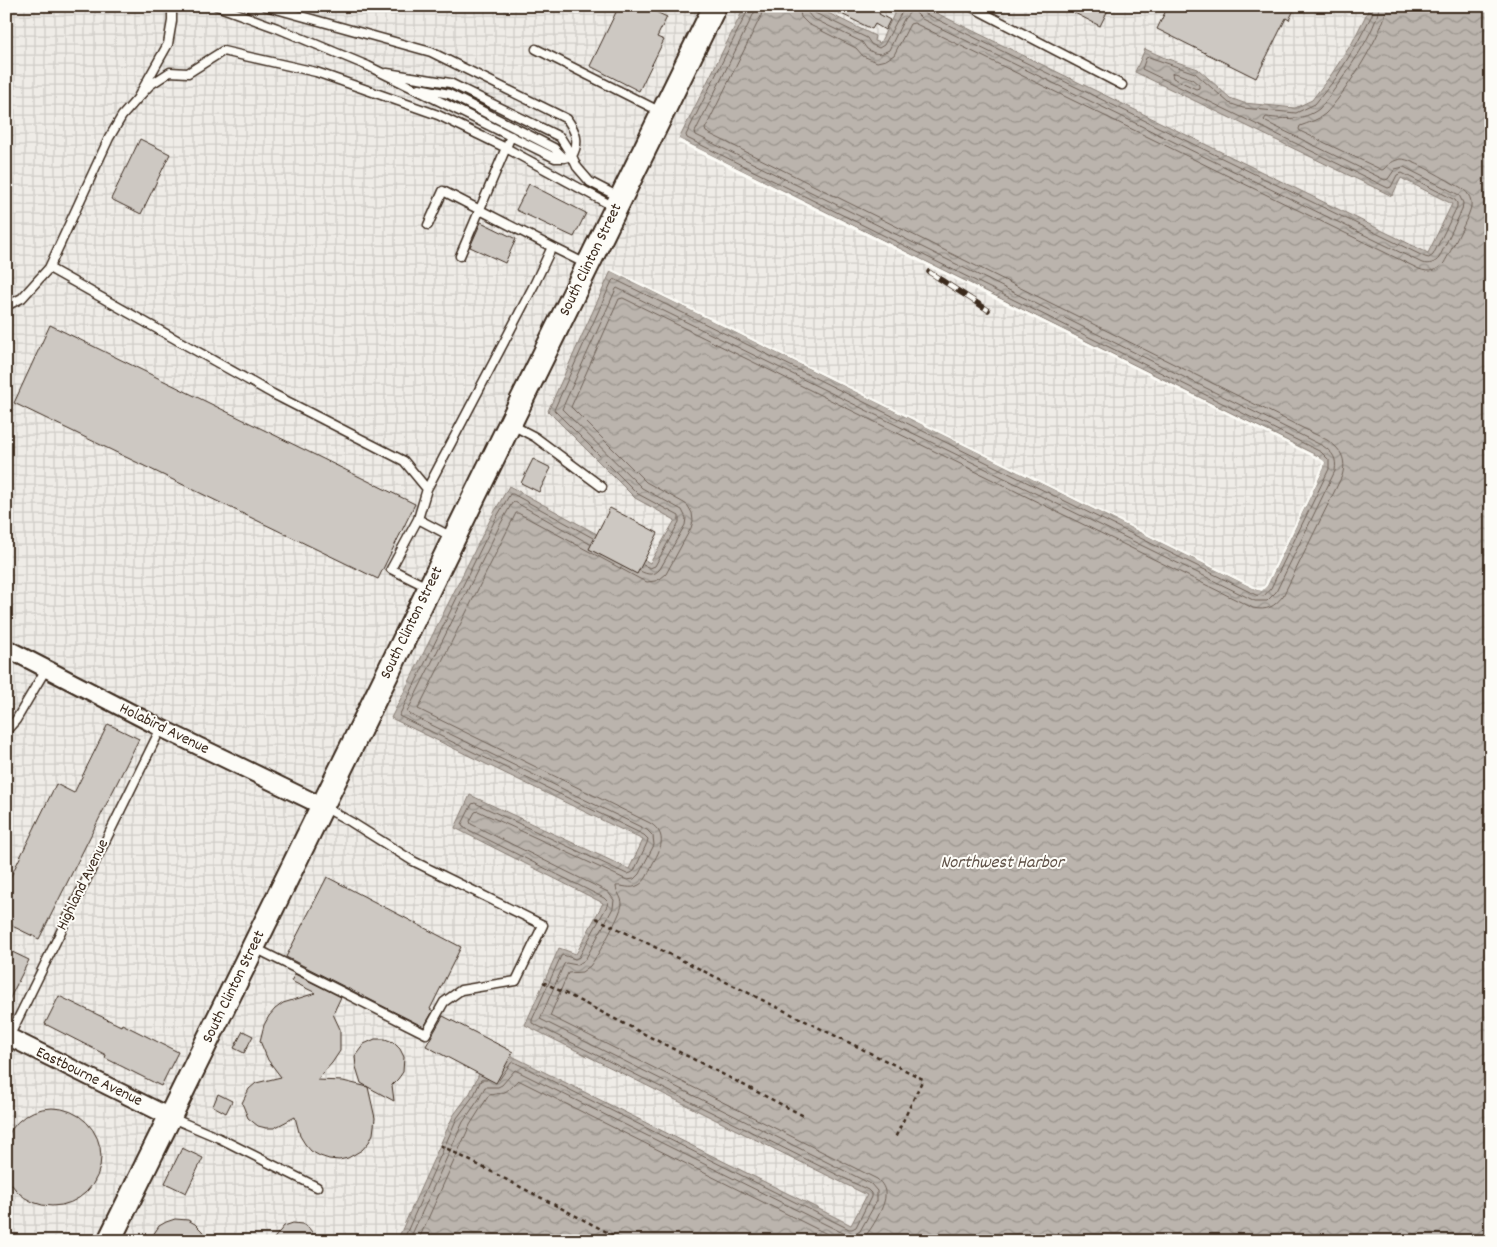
<svg xmlns="http://www.w3.org/2000/svg" width="1497" height="1247" viewBox="0 0 1497 1247" font-family="Dekko,sans-serif">
<defs>
<pattern id="industrial-grid" width="8" height="8" patternUnits="userSpaceOnUse" patternTransform="scale(1.25)"><rect width="8" height="8" fill="#efece7"/><path d="M0 4h8M4 0v8" fill="none" stroke="#cecbc6"/></pattern>
<pattern id="water-waves" width="16" height="10" patternUnits="userSpaceOnUse" patternTransform="scale(1.25)"><rect width="16" height="10" fill="#bbb4ad"/><path d="M0 5q4-4 8 0t8 0" fill="none" stroke="#99938c"/></pattern>
</defs>
<rect width="100%" height="100%" fill="#fdfcf7"/>
<filter id="ink" filterUnits="userSpaceOnUse"><feTurbulence type="fractalNoise" baseFrequency=".02" numOctaves="2"/><feDisplacementMap in="SourceGraphic" scale="10" xChannelSelector="R" yChannelSelector="G"/><feConvolveMatrix kernelMatrix="1 2 1 2 8 2 1 2 1" color-interpolation-filters="sRGB"/></filter>
<g filter="url(#ink)">
<!-- industrial -->
<path fill="url(#industrial-grid)" d="M6,6H745L679,139L1325,462L1262,591L635,498L675,519L651,564L509,486L491,518L392,718L643,840L629,869L470,795L455,828L603,903L575,954L559,948L525,1025L867,1195L851,1225L510,1055L479,1074L470,1093L453,1116L397,1241H6Z
M814,6H905L896,10L880,43L874,41L875,36Z
M922,6H1369L1367,13L1352,43L1331,75L1312,100L1295,108L1244,103L1230,98L1198,69L1165,58L1145,49L1392,195L1401,178L1453,204L1428,253Z"/>
<!-- water -->
<path fill="url(#water-waves)" stroke="#887d74" d="M745,6H814L875,36L874,41L880,43L896,10L905,6H922L1428,253L1452,204L1401,178L1392,196L1135,72L1145,49L1165,58L1198,69L1230,98L1244,103L1295,108L1312,100L1331,75L1352,43L1367,13L1369,6H1491V1241H397L453,1116L470,1093L479,1074L510,1055L851,1225L867,1195L525,1025L559,948L576,954L603,903L455,828L470,795L629,869L643,840L391,718L491,518L509,486L650,563L675,520L635,498L548,411L611,271L1257,590L1262,591L1267,586L1324,468L1325,462L1318,456L679,139Z"/>
<!-- pier -->
<path fill="#fdfcf7" d="M679,139L1323,460L1325,462L1324,468L1267,586L1262,591L1257,590L611,271L612,269L1258,588H1261L1265,585L1322,467V463L1321,461L677,142Z"/>
<g fill="none" stroke-linecap="round" stroke-linejoin="round">
<!-- shore -->
<path stroke="#6e6157" stroke-width="1" d="M763,6L761,16L705,129L706,132L1327,440C1341,449 1347,459 1342,476L1283,596C1274,607 1267,611 1253,608L623,298L619,299L571,407L646,482L684,503L688,506L692,513L693,521L691,528L666,574L660,579L655,581L647,582L640,579L518,513H516L418,709L650,823C669,835 660,850 652,865C649,872 646,881 639,885C630,890 623,885 616,886C616,892 622,897 622,904C621,915 597,957 590,966L582,972L568,973L550,1016L877,1179C882,1183 886,1189 885,1196C885,1207 869,1235 860,1241
M799,6L801,17L808,24L856,48L863,56L877,62L886,60L894,55L910,24L914,23L1419,269C1429,273 1437,271 1444,263C1450,252 1470,216 1471,206C1472,198 1467,191 1460,187C1448,181 1413,159 1401,159C1394,160 1388,164 1384,169L1382,170L1300,131L1299,129L1300,126C1308,123 1318,120 1325,114C1342,98 1386,30 1387,6
M806,6L808,13L812,18L862,42L867,49L874,53L881,54L889,50L904,19L911,11H914L922,19L1422,263C1429,265 1435,263 1439,258L1462,210L1463,203L1459,195L1404,167L1395,169L1388,179L1385,180L1266,122L1264,120L1266,117C1285,119 1303,121 1319,109C1323,105 1327,99 1331,94C1345,75 1378,29 1379,6
M813,6L815,13L867,38L871,44L879,48L884,45L900,15L905,10V6
M921,6V10L924,13L1425,257L1429,258L1433,255L1457,207V203L1455,200L1402,173L1397,175L1391,187L1388,188L1142,69L1146,58L1149,57L1195,73L1229,103L1243,108L1296,113L1315,104L1336,78L1356,45L1372,15L1373,6
M1175,73L1192,79L1199,85V88L1196,89L1173,78L1172,74Z
M643,565L650,568L655,566L679,522V516L638,494L554,410L612,281L614,279L1256,595L1264,596L1271,588L1329,469V460L1321,452L687,138L686,135L748,10L749,6
M640,571C648,575 654,576 660,569L685,525L686,518L682,510L642,488L562,409L616,289L617,288L1255,601H1267L1276,592L1335,471C1337,458 1333,453 1323,446L696,135L695,132L754,13L755,6
M499,1080L511,1063L514,1062L849,1229H852L856,1227L871,1197V1193L868,1190L532,1023V1020L561,956L563,955L575,959L579,957L607,906L608,902L604,898L463,827L462,824L472,804L475,803L627,874L631,873L634,871L647,843L648,839L644,835L399,716L495,520L510,494H513L593,538
M403,1241L457,1118L474,1095L481,1080H487
M409,1241L463,1122L479,1099L485,1087H498L502,1085L515,1070L847,1235H854L860,1231L877,1201V1191L871,1184L540,1019L564,964L566,963L577,965L585,960L613,908L614,900L608,892L471,824L470,821L475,812L478,811L627,880L634,879L639,874L654,845L653,836L647,830L409,714L407,712L501,523L512,503L515,502L590,544
M418,1241L470,1125L489,1095C510,1092 504,1093 518,1080L841,1241"/>
</g>
<!-- building -->
<path fill="#cdc8c2" stroke="#3b2a1e" d="M619,6H643L667,17L657,37L664,40L639,91L590,66Z
M825,6H883L879,14L890,20L885,30L875,24L872,29Z
M1061,6H1110L1100,26Z
M1168,6H1296L1289,20L1286,18L1256,78L1157,29Z
M140,139L170,154L141,214L111,199Z
M529,184L586,213L574,237L516,210Z
M481,222L516,239L505,263L470,247Z
M50,325L415,504L378,579L14,403Z
M533,459L551,468L539,492L521,483Z
M610,508L658,533L637,574L589,549Z
M108,724L139,739L39,939L6,923V886L56,784L74,793Z
M327,877L461,947L430,1009L433,1011L424,1027L286,957Z
M6,949L29,960L6,1006Z
M295,974L341,997L333,1014L340,1029V1051L332,1063L317,1080L343,1081L368,1087L361,1083L356,1067L355,1056L364,1044L375,1039H385L393,1042L400,1049L404,1057L403,1072L398,1079L392,1085L394,1101L368,1087L375,1118L373,1134L369,1142L362,1150L348,1158L339,1160L329,1159L320,1156L311,1151L305,1144L300,1136L295,1117L274,1128H266L258,1126L248,1118L242,1103L249,1089L256,1083L281,1077L268,1060L260,1041L264,1025L269,1016L275,1009L283,1003L316,993L291,981Z
M59,996L121,1026L122,1024L178,1052L161,1086L105,1058L106,1055L45,1024Z
M443,1016L513,1052L496,1083L426,1046Z
M243,1031L253,1036L244,1053L234,1048Z
M218,1094L232,1101L226,1113L213,1106Z
M3 1157a49 49 0 1 1 98 0a49 49 0 1 1-98 0Z
M182,1148L203,1158L186,1193L165,1183Z
M175,1219L188,1220L195,1224L202,1231L209,1241H149L159,1226L166,1222Z
M293,1223L302,1224L308,1227L312,1232L316,1241H272L284,1226Z"/>
<g fill="none" stroke-linecap="round" stroke-linejoin="round">
<!-- service casing -->
<g stroke="#3b2a1e" stroke-width="11">
<path id="service" d="M217,6L277,28L368,66L555,158H564L572,156C580,142 576,132 567,119L431,52L265,6
M970,6L1122,85
M536,49L661,112
M387,73L450,83L560,137L572,156L577,167L590,182L619,197
M419,88L449,94L554,148L564,158
M137,99L150,85L170,72L188,73L223,51L316,72L438,115L506,148L614,207
M552,247L586,264
M460,256L511,136
M49,268L273,394L404,461L427,489L418,519
M6,306L22,298L49,268L109,138L122,116L137,99L168,44L172,21V6
M512,425L535,437L602,487
M427,489L534,285L552,247L443,191L428,225
M427,587L391,569L418,519L452,537
M6,731L16,720L46,669
M255,948L426,1034L444,1002L461,990L516,981L543,925L413,861L351,822L324,807
M8,1037H9L161,728
M172,1118L219,1138L317,1187"/>
</g>
<!-- minor casing -->
<g stroke="#3b2a1e" stroke-width="20">
<path id="minor" d="M6,648L161,728L322,806
M6,1043L9,1037L170,1117"/>
</g>
<!-- secondary casing -->
<g stroke="#3b2a1e" stroke-width="26">
<path id="secondary" d="M109,1241L715,6"/>
</g>
<!-- path -->
<path stroke="#3b2a1e" stroke-width="2.5" stroke-dasharray="4 4" stroke-linecap="butt" d="M596,918L923,1079L895,1138
M543,982L804,1116
M440,1145L624,1241"/>
<!-- service -->
<use href="#service" stroke="#fdfcf7" stroke-width="8"/>
<!-- minor -->
<use href="#minor" stroke="#fdfcf7" stroke-width="16"/>
<!-- secondary -->
<use href="#secondary" stroke="#fdfcf7" stroke-width="22"/>
<!-- rail casing -->
<g stroke="#3b2a1e" stroke-width="5.5">
<path id="rail" d="M929,272L988,310"/>
</g>
<!-- rail -->
<use href="#rail" stroke="#fdfcf7" stroke-width="4" stroke-dasharray="11" stroke-linecap="butt"/>
</g>
</g>
<g text-anchor="middle" dominant-baseline="central" stroke-width="4" stroke-linejoin="round" paint-order="stroke">
<!-- street labels -->
<g font-size="16" fill="#3b2a1e" stroke="#fdfcf7">
<text transform="translate(591 260) rotate(-64)">South Clinton Street</text>
<text transform="translate(412 623) rotate(-64)">South Clinton Street</text>
<text transform="translate(164 729) rotate(26)">Holabird Avenue</text>
<text transform="translate(83 885) rotate(-64)">Highland Avenue</text>
<text transform="translate(234 987) rotate(-64)">South Clinton Street</text>
<text transform="translate(89 1077) rotate(26)">Eastbourne Avenue</text>
</g>
<!-- water labels -->
<g font-size="18" font-style="italic" fill="#615349" stroke="#fdfcf7">
<text x="1002" y="863">Northwest Harbor</text>
</g>
</g>
<!-- margin -->
<rect width="1497" height="1247" fill="none" stroke="#fdfcf7" stroke-width="25"/>
<rect x="12" y="12" width="1472" height="1222" fill="none" stroke="#3b2a1e" stroke-width="2" filter="url(#ink)"/>
</svg>
